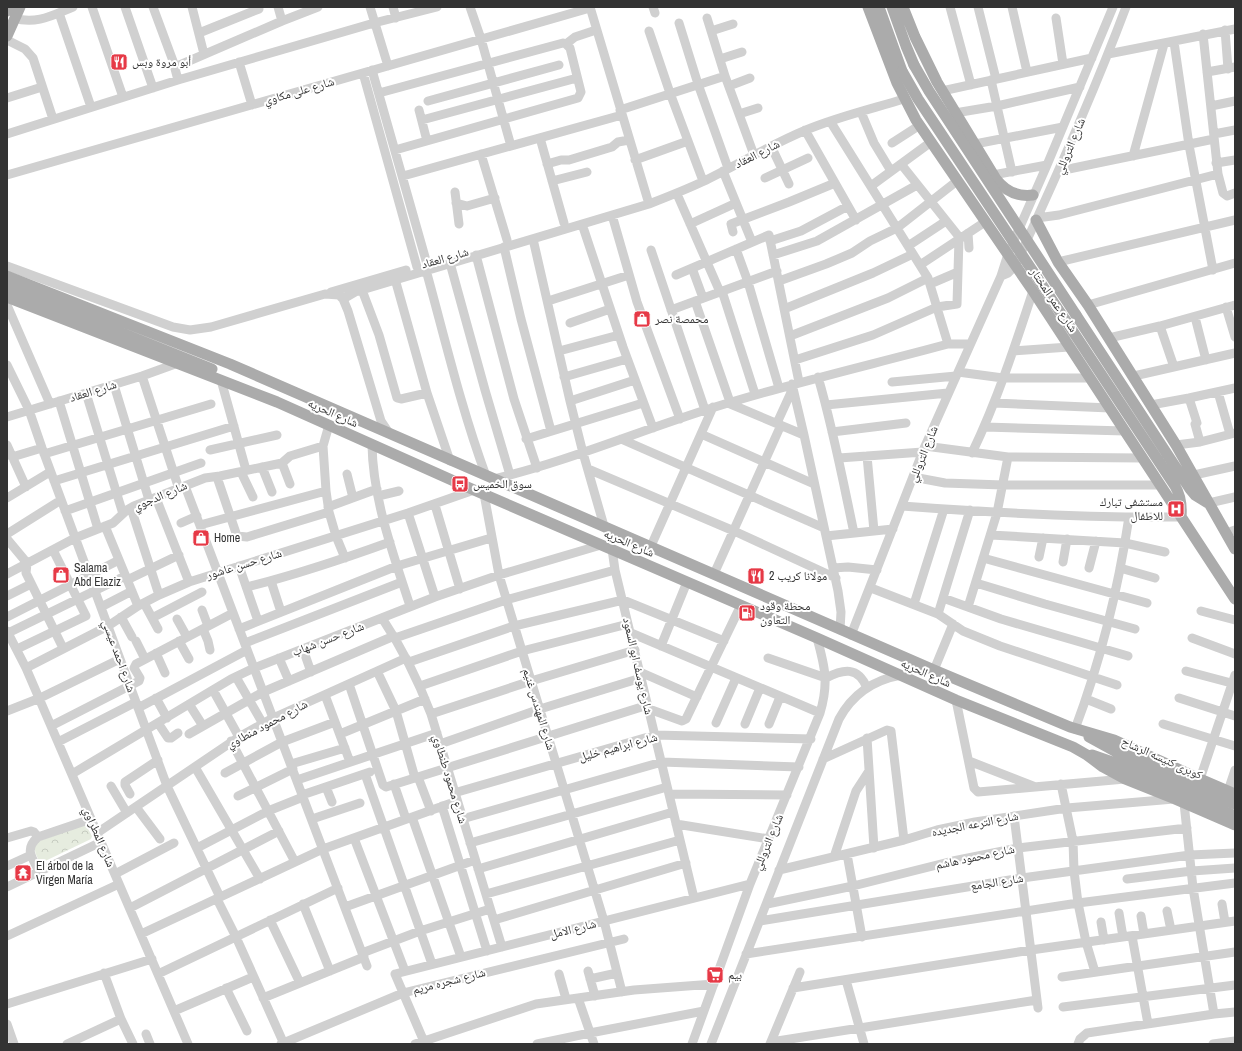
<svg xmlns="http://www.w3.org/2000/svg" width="1242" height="1051" viewBox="0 0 1242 1051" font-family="'Archivo Narrow','Noto Naskh Arabic',sans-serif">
<defs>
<pattern id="park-crowns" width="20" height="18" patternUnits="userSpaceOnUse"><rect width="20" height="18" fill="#e6ecdf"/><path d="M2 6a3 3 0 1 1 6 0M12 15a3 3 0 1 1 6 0" fill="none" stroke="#c6cbc0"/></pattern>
</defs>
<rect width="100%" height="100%" fill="#fff"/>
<!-- park -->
<path fill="url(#park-crowns)" d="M84,825L87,827L92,836L91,839L41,863C36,857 33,849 36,842Z"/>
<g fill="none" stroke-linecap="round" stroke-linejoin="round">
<!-- minor -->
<path stroke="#d0d0d0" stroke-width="9" d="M92,7L123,97
M125,7L153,88
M153,7L173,61L178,80
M192,7L204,54
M278,7L282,21
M370,7L388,66
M393,7L396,18
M470,7L481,39L511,146
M590,7L649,204
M653,7L655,13
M950,7L971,85
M978,7L996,79
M1012,7L1027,72
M59,13L91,107
M14,18C36,25 53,15 73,7
M707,18L725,76L754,155
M1056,18L1063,64
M679,23L698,84L728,168
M1225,30L1228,69
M649,31L670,93L703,181
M711,31L733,24
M199,33L259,9
M1203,34L1218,174L1223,193L1227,196L1235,193
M7,40L25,49L33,58L53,119
M1174,42L1189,145L1213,270
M566,44L575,37L596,30
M1108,54L1235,29
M720,59L742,52
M239,62L252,105
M175,67L282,21L318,7
M372,70L427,264
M1207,72L1235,67
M363,73L417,267
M991,80L1012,172
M729,86L750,78
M942,91L1092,58
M379,93L563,43L566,44L570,48L581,92L578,98L395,150
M7,98L42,87
M428,101L559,65
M1211,106L1235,101
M419,110L427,141
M620,110L725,76
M861,112L874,143L891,171
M955,113L997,106L1080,87
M739,114L758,108
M422,120L577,78
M830,121L928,278L948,344
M805,130L856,220
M7,134L178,80L374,23L437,7
M1214,134L1235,130
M540,138L564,223
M892,143L920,125
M975,144L1063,127
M771,146L789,184
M481,154L507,240
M1133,156L1164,44
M635,160L688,141
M1216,163L1235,160
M547,164L561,160H569L612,147L618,142L629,140
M901,164L960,238
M723,171L752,242
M1059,171L1214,139
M7,175L590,8
M993,175L1047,165
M403,176L622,115
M765,178L808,158
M552,181L587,172
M871,186L931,142
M455,192L459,224
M677,194L720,292
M456,203L467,206L495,198
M612,215L637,302L680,419
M1037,218L1059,215L1218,174
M582,224L623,347L653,428
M690,224L736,203
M733,232L731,224L789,202L835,183
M968,233L969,248
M533,239L570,401L583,453L604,526
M770,241L801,231L848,206
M908,246L946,221
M504,247L521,319L551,431
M736,249L748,282L779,388
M651,250L705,410
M476,255L514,399L537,468
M773,255L817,241L917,185
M1058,262L1235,220
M450,263L485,390L510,475
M920,265L985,222
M7,266L173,327L190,330L211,327L325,294L339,295L343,299L348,311L381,421L389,433
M692,268L703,298
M426,270C445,339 461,408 486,476
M676,275L769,235L799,382
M1001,276L1008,273L1015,266C1055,180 1093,95 1126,7
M395,279L427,393L450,461
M779,281L826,264L852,253L870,241L897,228L957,181
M930,284L958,272
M362,290L379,335L397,398L401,399L427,393
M722,291L755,394
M331,292L406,270
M343,299L355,292L649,204C667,197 685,190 702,182C737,165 770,145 806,130C837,117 871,109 904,99
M548,301L629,275
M695,301L730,402
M7,305L50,404
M1088,305L1235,263
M1226,307L1235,337
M784,309L873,273L913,254
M671,310L777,271
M1195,317L1206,360
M570,323L610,309
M1160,326L1174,367
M790,336L888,298L928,278
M1109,338L1160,326L1235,305
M559,351L619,335
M1013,351L1069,347
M795,360L873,335L937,307L957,304L959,239
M7,365L29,410L42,448L167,786L220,897
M958,372L1003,378H1090
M142,376L179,489
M1134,376L1235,353
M564,377L627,359
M818,377C833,428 843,481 854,533
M221,380L246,470
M892,382L956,376
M792,384L804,435L838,591L841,612L840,630
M114,385L149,500
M1218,392L1230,434
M86,393L123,514
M1189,398L1197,423L1195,424L1200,442
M59,401L98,529
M570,401L635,380
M728,403L804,435
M994,403L1110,408
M826,405L948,393
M1151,405L1189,398L1235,388
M7,417L142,376L178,363
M777,423L793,388
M329,425L323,446L326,491L329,512L336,536L345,558
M985,427L1125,431
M832,432L906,423
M701,434L814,484
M526,439L643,403
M621,439L824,528
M7,445L26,487
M372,445C373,500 393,553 410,606
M1176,445L1200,442L1235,433
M925,446L1008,457L1143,458
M210,450L277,435
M972,453C997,401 1015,346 1033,291
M44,454L211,404
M867,456L874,531
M12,457L42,448
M839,458L923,452
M282,463L290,484
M262,467L272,492
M588,469L734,531L836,578
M241,472L253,497
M347,474L353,498
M1194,475L1235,466
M217,477L237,536L247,537L329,512
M913,477L945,483L1003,485H1161
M494,479C569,461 641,430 715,407C792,383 870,365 948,344H970
M54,481L234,426
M185,486L367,966
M484,494L499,575L604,921L622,992
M378,496L399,491
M7,498L50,472
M156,498L189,582
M1209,503L1235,497
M435,505L460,589
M902,506C995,513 1088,518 1181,517
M328,507L377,489
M131,508L159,595
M65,511L201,463
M408,513L435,597
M181,523L197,516
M200,525L326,491
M105,526L138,606
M1226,533L1235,530
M7,534L61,500
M991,535L1125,543L1165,552
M826,536L893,529
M7,539L27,563L26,573L63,648
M651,546L713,407
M612,549L615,570L694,898
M1039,557L1043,538
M983,558L1147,603
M1063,562L1067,539
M239,566L258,621
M833,568L848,567L877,570
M1089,568L1096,541
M1120,568L1155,578
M7,574L75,538L113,523L127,510L134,506L205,478L220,476L282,463L290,456L323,446
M714,574L781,425
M127,580L179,555
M271,581L281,612
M976,583L1045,604L1135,629
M247,587C295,575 343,559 390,542
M871,588L938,614L963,631L1000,646L1117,685
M7,596L31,584
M943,598L1001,619L1128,656
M144,603L158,629
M914,604L944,509
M101,607L132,591
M968,607L997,513L1008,457
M202,610L208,626
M1201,611L1235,620
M938,614L970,510
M7,617L119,560
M121,617L132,637
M152,618L202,592
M382,618C402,648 418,680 431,714L502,947
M177,619L187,637
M203,629L208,641L210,650
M239,629L397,566L491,538
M7,631L26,668L188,1044
M8,633L125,576
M631,633L820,713
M851,635L925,446L1001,276L1008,254L1047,165L1113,7
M395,638L506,600L615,570
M1192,638L1235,654
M136,641L145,659
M179,641L189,659
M245,643L402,582
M661,646L687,582
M17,649L86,616L53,550
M303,649L311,672
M156,653L165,673
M279,658L289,681
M768,658L826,678C843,669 858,666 867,688
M409,662L514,626L623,600L724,641
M26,668L108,626L138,606L159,595L189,582L408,513L474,490
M934,670L953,624
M377,671L396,711L415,778
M1186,671L1235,684
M640,672L697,697
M236,677L263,724
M349,684L383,785L386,787L648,705
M420,686L522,651L628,624
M213,690L239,737
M325,695L350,762
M156,698L167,718
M1179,698L1235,716
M1086,699L1111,709
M956,700L974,788L978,792L1125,779
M189,704L203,726
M138,708L247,650
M649,709L682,721L686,719L741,605
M7,711L40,698L120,659
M431,714L531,681L635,650
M158,723L168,738H171L178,733
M716,723L736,678
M745,724L760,688
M769,724L780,697
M1163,724L1235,746
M51,726L139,681L140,678L134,668L136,664L233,613
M1075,729C1101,660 1118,590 1129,517
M189,734L263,692L394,636
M340,734L425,699
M867,738L874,848
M231,741L295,862
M58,742L136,702
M440,744L540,709L641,678
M823,759L887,730L891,731L904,840
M969,761L1033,786
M291,764L345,748
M195,767L260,879
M225,773L282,742L335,722
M72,774L231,679L254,668L435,597L499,575L601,545
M365,774L432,964
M418,777L431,811
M1200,779L1235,675
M297,780L437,733
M394,784L406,819
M1061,784L1073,841L1074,871L1078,903L1086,942L1095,972
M111,786L127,813
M326,787L332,802
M1228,791L1235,770
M454,793L655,735L811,739
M130,794L125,785V782L158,760
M669,794L787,795
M302,795L370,772
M238,796L293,769
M1184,803L1193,888L1214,1014
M442,806L487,951
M136,807L160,839
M1014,816L1038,1008
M412,817L461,957
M312,819L360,803
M462,819L662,762L799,767
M676,824L769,839
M97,833L239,737L273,718L406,658
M7,838L31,831L34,832L38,837
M354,838L405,971
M470,843L667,787
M197,848L268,811L303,797
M847,854L862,937
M834,857L856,791L869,771
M7,866L31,855
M478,869L673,812
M779,870L904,840L937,830L975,822L1067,808L1174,799
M39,871C32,858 24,849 38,837L91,819
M115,874L174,843
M1127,879L1192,871L1235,868
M7,887L101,842
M486,894L680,840
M217,899L236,937L284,1044
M303,904L330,971
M767,904L853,886L953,861L1018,848L1187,828
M1222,904L1225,922
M345,907L475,860
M130,908L279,831
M1167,911L1171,930
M1119,913L1123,937
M1141,916L1144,934
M270,920L300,983
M494,920L686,863
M760,921L1022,878L1190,855L1235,853
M1101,922L1104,940
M141,934L323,849L457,801
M7,936L119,884
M1132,936L1148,1024
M362,953L420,931L490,909
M746,954L1078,903L1235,883
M588,971L595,996
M104,973L121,1019L133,1044
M158,974L338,888
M559,974L566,999
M1062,977L1235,952
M590,979L617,973
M846,980L864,1044
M226,988L247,1031
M793,988L1031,950L1235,921
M263,998L364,957
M578,998L594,1044
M7,1004L152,959
M1063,1007L1235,985
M174,1011L253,977
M7,1024L14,1044
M146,1034L150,1044
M771,1042L1037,1000
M67,1044L121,1019
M281,1044L403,993L624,939
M415,1044L536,1004L634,990L714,984
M425,1044L395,974L750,884
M537,1044L590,1033L704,1011
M692,1044L750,884L820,713C829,683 825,667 817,638
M711,1044L839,719C852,695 873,680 901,675
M770,1044L800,972
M1078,1044L1080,1039L1087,1033L1214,1014L1235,1012
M1213,1044L1235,1041"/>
<!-- major -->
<path stroke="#ababab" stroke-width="11" d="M868,7L897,83L916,120L1033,291L1235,599
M879,7L902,71
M892,7L906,46L914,65
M903,7L915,37L937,82L996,179C1006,192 1018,197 1033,195
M7,11L9,7
M7,36L20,7
M1036,220L1058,262L1088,305L1176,445L1235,549
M7,276L230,364L934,670L1070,727L1114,740L1200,779L1235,794
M7,287L212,369
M7,297L277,402L474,490L817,638L956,700L1073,747L1087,755L1103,767L1125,779L1175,799L1235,825
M1076,315L1190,489L1195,495L1208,503
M1066,321L1175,486C1181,496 1182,505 1181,517
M1089,737L1120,754L1235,804
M1092,755L1115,763L1235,816"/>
<!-- major-bridge -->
<path stroke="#ababab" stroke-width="11" d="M914,65L929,91L1076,315
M902,71L918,99L1066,321"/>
</g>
<!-- icons -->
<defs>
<g id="restaurant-square" transform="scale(0.9)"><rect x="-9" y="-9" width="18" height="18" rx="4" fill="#e63946" stroke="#fff"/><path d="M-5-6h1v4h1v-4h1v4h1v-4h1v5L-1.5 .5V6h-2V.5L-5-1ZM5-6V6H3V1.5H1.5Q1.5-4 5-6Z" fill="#fff"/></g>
<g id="shop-square" transform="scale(0.9)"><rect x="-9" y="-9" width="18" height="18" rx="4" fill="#e63946" stroke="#fff"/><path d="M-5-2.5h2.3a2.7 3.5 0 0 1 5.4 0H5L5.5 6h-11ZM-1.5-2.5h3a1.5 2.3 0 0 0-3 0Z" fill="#fff"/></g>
<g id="bus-square" transform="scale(0.9)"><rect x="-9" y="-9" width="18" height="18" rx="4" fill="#e63946" stroke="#fff"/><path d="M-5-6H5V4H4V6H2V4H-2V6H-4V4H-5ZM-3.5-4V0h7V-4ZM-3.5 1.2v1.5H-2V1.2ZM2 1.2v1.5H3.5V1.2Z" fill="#fff"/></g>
<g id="hospital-square" transform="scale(0.9)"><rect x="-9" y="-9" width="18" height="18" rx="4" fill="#e63946" stroke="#fff"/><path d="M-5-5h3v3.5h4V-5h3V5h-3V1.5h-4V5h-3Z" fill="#fff"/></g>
<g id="fuel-square" transform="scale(0.9)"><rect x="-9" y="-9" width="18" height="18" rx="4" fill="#e63946" stroke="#fff"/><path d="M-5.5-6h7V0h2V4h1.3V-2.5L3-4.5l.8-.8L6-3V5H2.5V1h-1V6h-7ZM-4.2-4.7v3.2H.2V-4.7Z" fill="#fff"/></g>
<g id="temple-square" transform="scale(0.9)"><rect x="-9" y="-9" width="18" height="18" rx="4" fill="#e63946" stroke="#fff"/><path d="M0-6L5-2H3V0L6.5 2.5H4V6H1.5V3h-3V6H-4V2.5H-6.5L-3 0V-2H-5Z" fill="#fff"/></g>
<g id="supermarket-square" transform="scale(0.9)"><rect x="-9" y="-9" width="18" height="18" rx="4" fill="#e63946" stroke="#fff"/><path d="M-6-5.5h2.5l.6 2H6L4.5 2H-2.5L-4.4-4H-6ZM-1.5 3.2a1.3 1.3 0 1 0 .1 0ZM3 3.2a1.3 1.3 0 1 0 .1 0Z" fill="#fff"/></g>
</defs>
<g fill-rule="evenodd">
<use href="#restaurant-square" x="119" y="62"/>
<use href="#shop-square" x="642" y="319"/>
<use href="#bus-square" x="460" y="484"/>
<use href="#hospital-square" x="1176" y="509"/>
<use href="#shop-square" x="201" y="538"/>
<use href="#shop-square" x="61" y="575"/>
<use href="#restaurant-square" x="756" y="576"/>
<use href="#fuel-square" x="747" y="613"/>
<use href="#temple-square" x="23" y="873"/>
<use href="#supermarket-square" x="715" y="975"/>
</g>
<g text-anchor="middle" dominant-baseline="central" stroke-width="4" stroke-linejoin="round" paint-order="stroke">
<!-- poi labels -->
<g font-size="12" fill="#333" stroke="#fff" text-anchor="start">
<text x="132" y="62">أبو مروة وبس</text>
<text x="655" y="319">محمصة نصر</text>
<text x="473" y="484">سوق الخميس</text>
<text x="1163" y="502" text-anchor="end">مستشفى تبارك<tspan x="1163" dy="14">للاطفال</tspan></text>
<text x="214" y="538">Home</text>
<text x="74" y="568">Salama<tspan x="74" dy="14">Abd Elaziz</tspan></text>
<text x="769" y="576">مولانا كريب 2</text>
<text x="760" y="606">محطة وقود<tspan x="760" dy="14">التعاون</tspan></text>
<text x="36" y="866">El árbol de la<tspan x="36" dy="14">Virgen María</tspan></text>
<text x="728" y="975">بيم</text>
</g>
<!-- street labels -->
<g font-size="12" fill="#333" stroke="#fff">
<text transform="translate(299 91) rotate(-16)">شارع على مكاوي</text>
<text transform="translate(1070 146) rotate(-67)">شارع التروللي</text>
<text transform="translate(757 154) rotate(-27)">شارع العقاد</text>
<text transform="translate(445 258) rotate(-16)">شارع العقاد</text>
<text transform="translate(1054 300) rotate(56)">شارع عمر المختار</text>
<text transform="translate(93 391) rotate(-17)">شارع العقاد</text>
<text transform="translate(333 413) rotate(24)">شارع الحريه</text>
<text transform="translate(923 454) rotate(-68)">شارع التروللي</text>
<text transform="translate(160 496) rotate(-23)">شارع الدجوي</text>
<text transform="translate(629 543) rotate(23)">شارع الحريه</text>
<text transform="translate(244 564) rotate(-17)">شارع حسن عاشور</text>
<text transform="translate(328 639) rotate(-21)">شارع حسن شهاب</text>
<text transform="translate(119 656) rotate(70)">شارع احمد عيسي</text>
<text transform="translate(638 666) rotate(77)">شارع يوسف ابو السعود</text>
<text transform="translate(926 673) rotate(24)">شارع الحريه</text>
<text transform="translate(539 709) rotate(73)">شارع المهندس غنيم</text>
<text transform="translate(267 724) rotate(-28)">شارع محمود منطاوي</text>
<text transform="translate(618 747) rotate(-15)">شارع ابراهيم خليل</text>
<text transform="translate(1162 758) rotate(24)">كوبرى كنيسه الرشاح</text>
<text transform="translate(450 779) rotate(73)">شارع محمود طنطاوي</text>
<text transform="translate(975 824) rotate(-11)">شارع الترعه الجديده</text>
<text transform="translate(99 837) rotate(67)">شارع المطراوي</text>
<text transform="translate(768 842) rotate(-67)">شارع التروللي</text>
<text transform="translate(975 857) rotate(-12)">شارع محمود هاشم</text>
<text transform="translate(997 882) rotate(-9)">شارع الجامع</text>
<text transform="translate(573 929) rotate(-14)">شارع الامل</text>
<text transform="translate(449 981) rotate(-14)">شارع شجره مريم</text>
</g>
</g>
<!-- border -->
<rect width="1242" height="1051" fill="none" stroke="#333333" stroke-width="16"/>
</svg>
